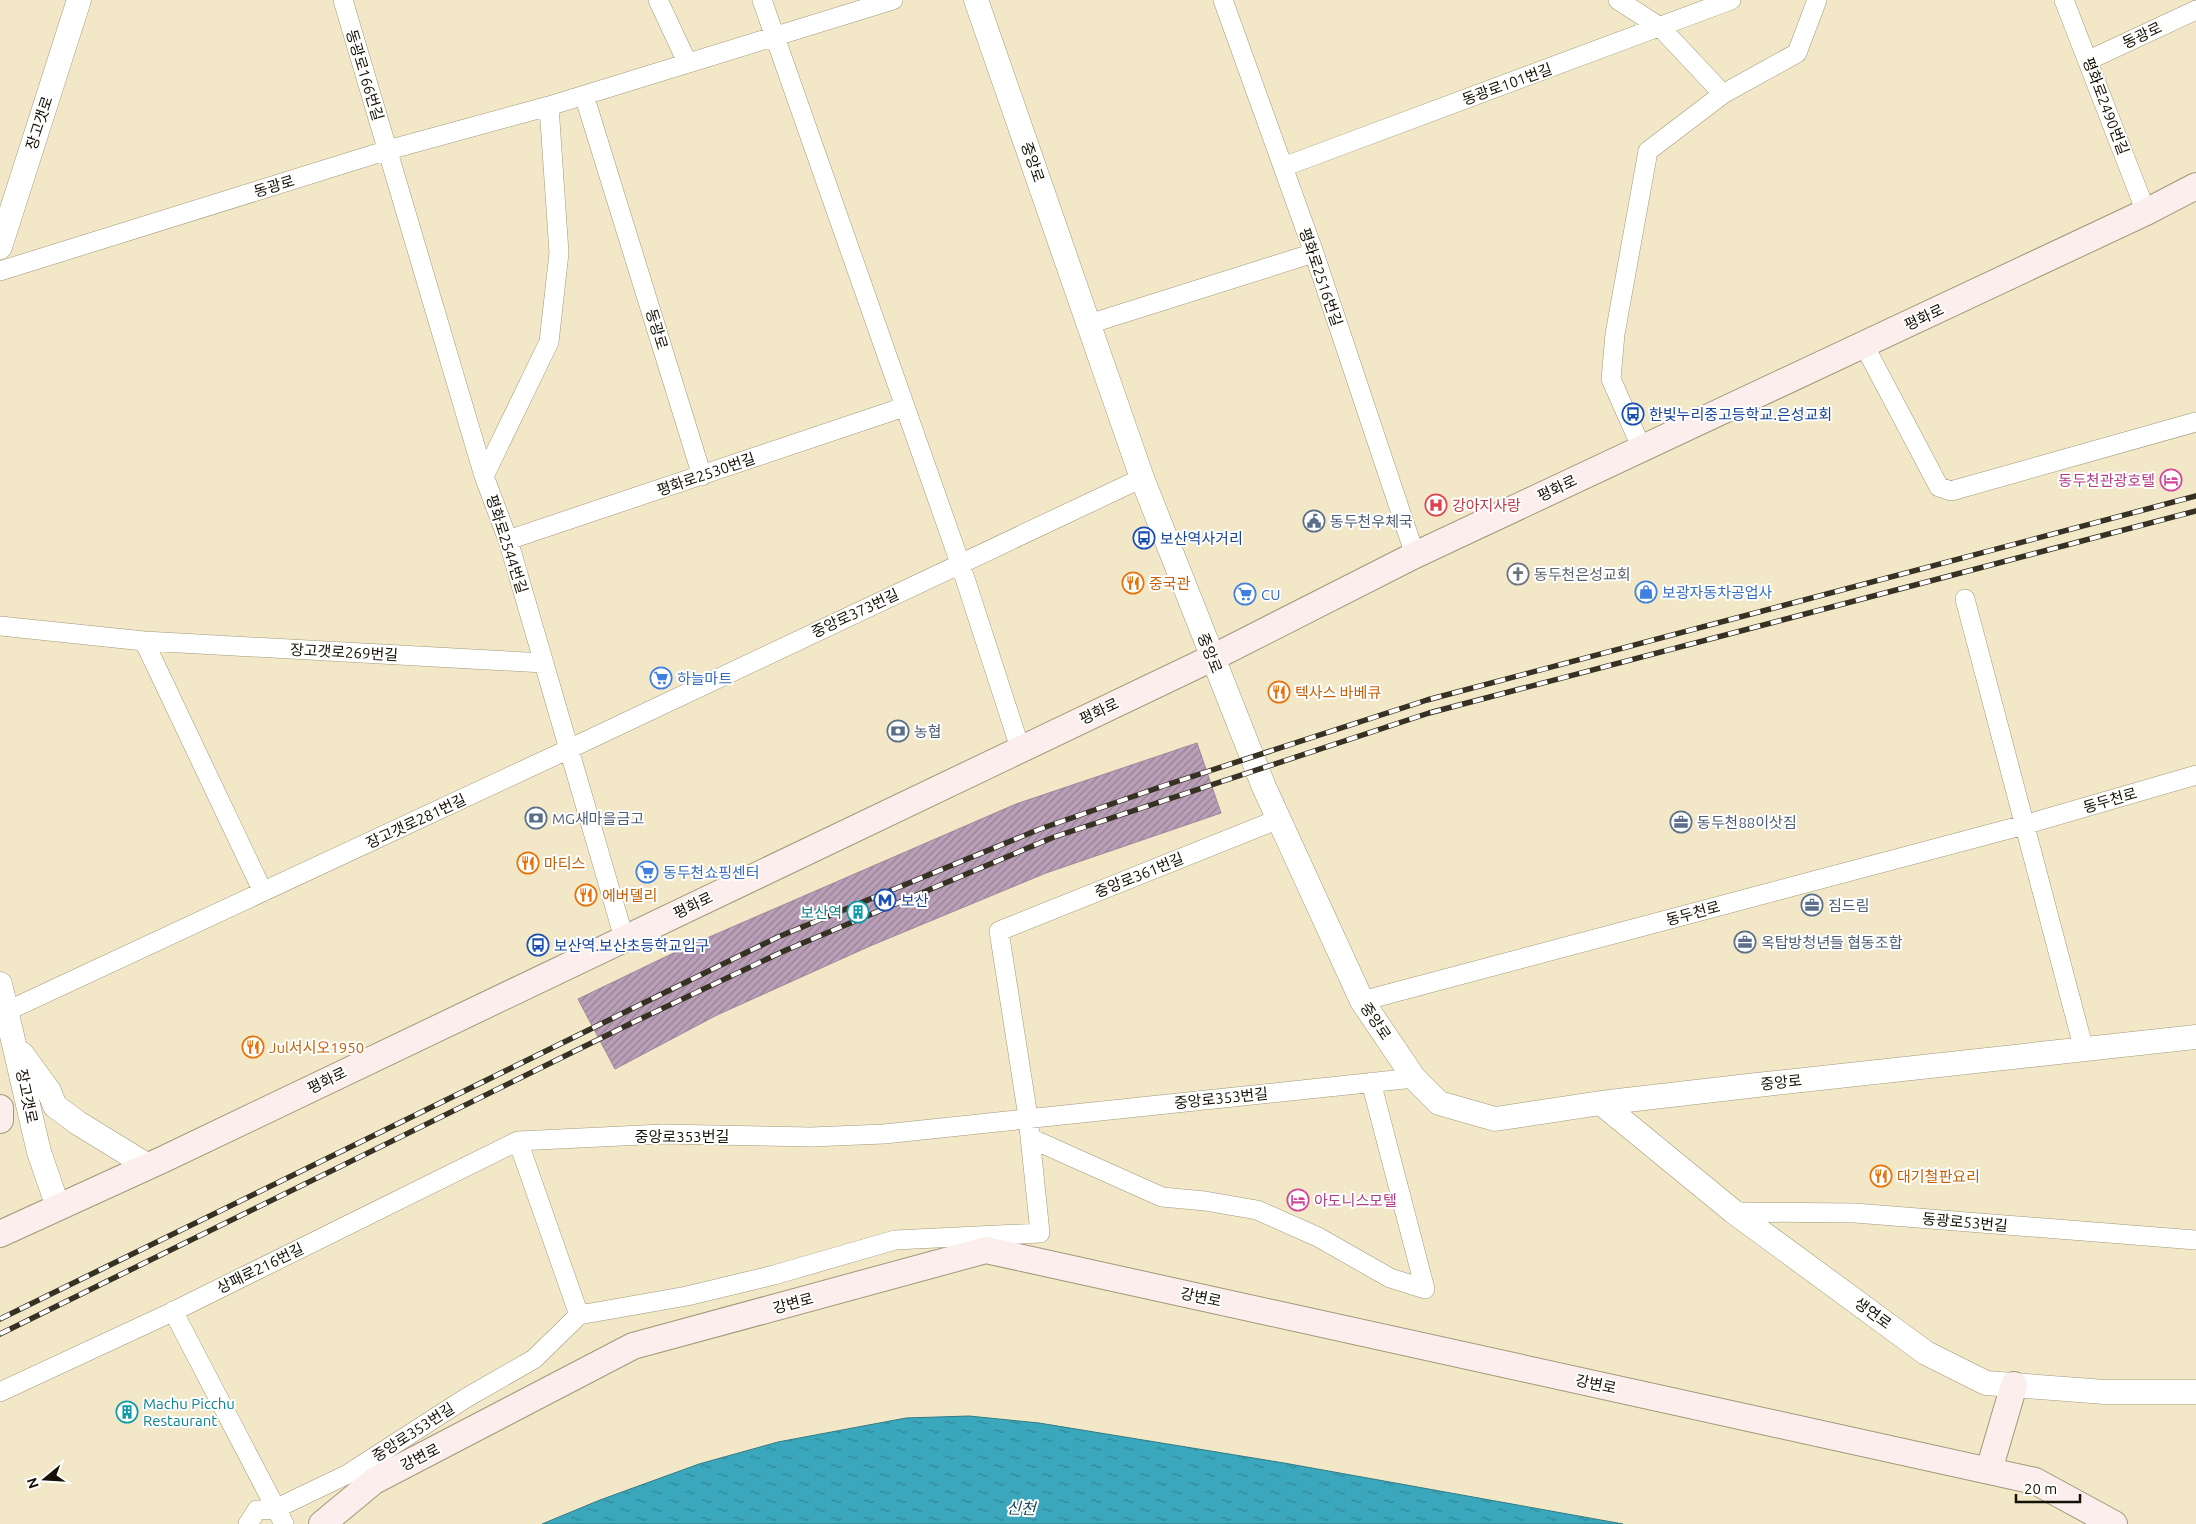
<svg xmlns="http://www.w3.org/2000/svg" width="2196" height="1524" viewBox="0 0 2196 1524" font-family="Ubuntu,'Noto Sans KR',sans-serif">
<defs>
<pattern id="water-ripples" width="26" height="14" patternUnits="userSpaceOnUse" patternTransform="scale(1.25)"><rect width="26" height="14" fill="#3ba7bc"/><path d="M2 4q2-2 4 0t4 0M15 11q2-2 4 0t4 0" fill="none" stroke="#308797"/></pattern>
<pattern id="building-hatch" width="6" height="6" patternUnits="userSpaceOnUse" patternTransform="scale(1.25)"><rect width="6" height="6" fill="#b99fb7"/><path d="M-1 1l2-2M0 6l6-6M5 7l2-2" fill="none" stroke="#958093"/></pattern>
</defs>
<rect width="100%" height="100%" fill="#f2e8c7"/>
<!-- water -->
<path fill="url(#water-ripples)" stroke="#307a85" d="M969,1416L1039,1423L1284,1463L1623,1524H542L600,1500L699,1464L778,1442L906,1418Z"/>
<!-- building -->
<path fill="url(#building-hatch)" stroke="#9f869c" d="M1197,743L1221,813L1046,873L870,946L717,1015L615,1069L578,999L684,948L1016,804Z"/>
<g fill="none" stroke-linecap="round" stroke-linejoin="round">
<!-- minor casing -->
<g stroke="#a19879" stroke-width="20">
<path id="minor" d="M343,0L484,476L508,540L624,938
M658,0L687,62
M762,0L960,563L1020,748
M1223,0L1314,253L1415,555
M1618,0L1660,27L1723,94L1648,151L1615,334L1611,379L1642,449
M2064,0L2146,212
M2089,60L2196,10
M1723,94L1797,53L1817,0
M584,95L702,476
M1283,167L1731,0
M0,271L388,150L549,106L893,0
M1089,324L1314,253
M1864,345L1939,487L1951,491L2196,422
M484,476L549,342L559,253L549,106
M508,540L904,407
M1965,599L2084,1050
M0,626L144,641L544,663
M144,641L263,892
M1362,1001L2024,825L2196,775
M7,1011L569,749L1142,478
M1371,1082L1425,1289
M1030,1138L1162,1197L1205,1201L1257,1210L1318,1237L1390,1278L1425,1289
M1734,1212L1855,1213L2196,1240
M173,1311L284,1524
M579,1315L518,1141L663,1134L811,1137L884,1134L1414,1078
M0,1392L170,1313L518,1141
M248,1524L257,1510L275,1509L348,1474L466,1398L534,1359L579,1315L687,1296L774,1275L895,1240L1040,1233L1028,1117L999,931L1279,819"/>
</g>
<!-- tertiary casing -->
<g stroke="#a19879" stroke-width="25">
<path id="tertiary" d="M976,0L1142,478L1264,787L1362,1001L1414,1078L1439,1103L1495,1119L1601,1103L1757,1085L2196,1037
M0,247L79,0
M0,984L39,1152L58,1207
M22,1054L49,1091L55,1106L78,1123L148,1166
M1601,1103L1734,1212L1926,1353L1986,1383L2105,1392H2196"/>
</g>
<!-- secondary casing -->
<g stroke="#a19879" stroke-width="28">
<path id="secondary" d="M0,1108V1120
M0,1234L164,1159L1212,658L1415,555L2146,212L2196,186
M1989,1470L2014,1385
M322,1524L374,1481L633,1346L986,1250L2035,1481L2114,1524"/>
</g>
<!-- minor -->
<use href="#minor" stroke="#fff" stroke-width="19"/>
<!-- tertiary -->
<use href="#tertiary" stroke="#fff" stroke-width="24"/>
<!-- secondary -->
<use href="#secondary" stroke="#fceeec" stroke-width="26"/>
<!-- rail casing -->
<g stroke="#363123" stroke-width="5.5">
<path id="rail" d="M0,1319L778,937L1040,829L1163,786L1427,700L2196,496
M0,1334L636,1021L784,951L1054,837L1429,713L2196,511"/>
</g>
<!-- rail -->
<use href="#rail" stroke="#fff" stroke-width="4" stroke-dasharray="11" stroke-linecap="butt"/>
</g>
<!-- icons -->
<defs>
<g id="bus-ring" transform="scale(1.125)"><circle r="9.5" fill="#fff" stroke="#1a4fb4" stroke-width="1.5"/><path d="M-5-6H5V4H4V6H2V4H-2V6H-4V4H-5ZM-3.5-4V0h7V-4ZM-3.5 1.2v1.5H-2V1.2ZM2 1.2v1.5H3.5V1.2Z" fill="#1a4fb4"/></g>
<g id="hotel-ring" transform="scale(1.125)"><circle r="9.5" fill="#fff" stroke="#d1479c" stroke-width="1.5"/><path d="M-6-4.5h1.5V1H6V5H4.5V3h-9V5H-6ZM-4 0a1.8 1.8 0 1 1 3.6 0ZM.5 0V-2.5h3Q6-2.5 6 0Z" fill="#d1479c"/></g>
<g id="hospital-ring" transform="scale(1.125)"><circle r="9.5" fill="#fff" stroke="#e0444e" stroke-width="1.5"/><path d="M-5-5h3v3.5h4V-5h3V5h-3V1.5h-4V5h-3Z" fill="#e0444e"/></g>
<g id="civic-ring" transform="scale(1.125)"><circle r="9.5" fill="#fff" stroke="#5c6f8a" stroke-width="1.5"/><path d="M-.6-6.5H3V-4.5H.6V-3L4-1V1h2V6H-6V1h2V-1L-.6-3ZM-1.2 2.5V6h2.4V2.5Z" fill="#5c6f8a"/></g>
<g id="church-ring" transform="scale(1.125)"><circle r="9.5" fill="#fff" stroke="#6b7280" stroke-width="1.5"/><path d="M-1.2-6h2.4v3.5h3.3v2.4h-3.3V6h-2.4V-.1h-3.3v-2.4h3.3Z" fill="#6b7280"/></g>
<g id="restaurant-ring" transform="scale(1.125)"><circle r="9.5" fill="#fff" stroke="#e8710a" stroke-width="1.5"/><path d="M-5-6h1v4h1v-4h1v4h1v-4h1v5L-1.5 .5V6h-2V.5L-5-1ZM5-6V6H3V1.5H1.5Q1.5-4 5-6Z" fill="#e8710a"/></g>
<g id="shop-ring" transform="scale(1.125)"><circle r="9.5" fill="#fff" stroke="#3f7fe0" stroke-width="1.5"/><path d="M-5-2.5h2.3a2.7 3.5 0 0 1 5.4 0H5L5.5 6h-11ZM-1.5-2.5h3a1.5 2.3 0 0 0-3 0Z" fill="#3f7fe0"/></g>
<g id="supermarket-ring" transform="scale(1.125)"><circle r="9.5" fill="#fff" stroke="#3f7fe0" stroke-width="1.5"/><path d="M-6-5.5h2.5l.6 2H6L4.5 2H-2.5L-4.4-4H-6ZM-1.5 3.2a1.3 1.3 0 1 0 .1 0ZM3 3.2a1.3 1.3 0 1 0 .1 0Z" fill="#3f7fe0"/></g>
<g id="bank-ring" transform="scale(1.125)"><circle r="9.5" fill="#fff" stroke="#5c6f8a" stroke-width="1.5"/><path d="M-6-4H6V4H-6ZM0-2.3a2.3 2.3 0 1 0 0 4.6a2.3 2.3 0 1 0 0-4.6Z" fill="#5c6f8a"/></g>
<g id="office-ring" transform="scale(1.125)"><circle r="9.5" fill="#fff" stroke="#5c6f8a" stroke-width="1.5"/><path d="M-6-3h4V-5.5h4V-3h4V5H-6ZM-1-4.5V-3h2v-1.5ZM-6 0V1H6V0Z" fill="#5c6f8a"/></g>
<g id="metro-ring" transform="scale(1.125)"><circle r="9.5" fill="#fff" stroke="#1a4fb4" stroke-width="1.5"/><path d="M-5.5 5V-5H-3L0 0L3-5H5.5V5H3V-.5L0 4L-3-.5V5Z" fill="#1a4fb4"/></g>
<g id="building-ring" transform="scale(1.125)"><circle r="9.5" fill="#fff" stroke="#0f9aa8" stroke-width="1.5"/><path d="M-4-6H4V6H1V3H-1V6H-4ZM-2.5-4.3h1.7v1.8h-1.7ZM.8-4.3h1.7v1.8H.8ZM-2.5-1h1.7V.8h-1.7ZM.8-1h1.7V.8H.8Z" fill="#0f9aa8"/></g>
</defs>
<g fill-rule="evenodd">
<use href="#bus-ring" x="1633" y="414"/>
<use href="#hotel-ring" x="2171" y="480"/>
<use href="#hospital-ring" x="1436" y="505"/>
<use href="#civic-ring" x="1314" y="521"/>
<use href="#bus-ring" x="1144" y="538"/>
<use href="#church-ring" x="1518" y="574"/>
<use href="#restaurant-ring" x="1133" y="583"/>
<use href="#shop-ring" x="1646" y="592"/>
<use href="#supermarket-ring" x="1245" y="594"/>
<use href="#supermarket-ring" x="661" y="678"/>
<use href="#restaurant-ring" x="1279" y="692"/>
<use href="#bank-ring" x="898" y="731"/>
<use href="#bank-ring" x="536" y="818"/>
<use href="#office-ring" x="1681" y="822"/>
<use href="#restaurant-ring" x="528" y="863"/>
<use href="#supermarket-ring" x="647" y="872"/>
<use href="#restaurant-ring" x="586" y="895"/>
<use href="#metro-ring" x="885" y="900"/>
<use href="#office-ring" x="1812" y="905"/>
<use href="#building-ring" x="858" y="912"/>
<use href="#office-ring" x="1745" y="942"/>
<use href="#bus-ring" x="538" y="945"/>
<use href="#restaurant-ring" x="253" y="1047"/>
<use href="#restaurant-ring" x="1881" y="1176"/>
<use href="#hotel-ring" x="1298" y="1200"/>
<use href="#building-ring" x="127" y="1412"/>
</g>
<g text-anchor="middle" dominant-baseline="central" stroke-width="4" stroke-linejoin="round" paint-order="stroke">
<!-- street labels -->
<g font-size="15" fill="#151106" stroke="#fff">
<text transform="translate(2142 35) rotate(-25)">동광로</text>
<text transform="translate(365 75) rotate(73)">동광로166번길</text>
<text transform="translate(1507 84) rotate(-20)">동광로101번길</text>
<text transform="translate(2106 106) rotate(69)">평화로2490번길</text>
<text transform="translate(39 123) rotate(-72)">장고갯로</text>
<text transform="translate(1033 162) rotate(71)">중앙로</text>
<text transform="translate(274 186) rotate(-17)">동광로</text>
<text transform="translate(1321 277) rotate(71)">평화로2516번길</text>
<text transform="translate(1924 317) rotate(-25)">평화로</text>
<text transform="translate(657 329) rotate(73)">동광로</text>
<text transform="translate(706 474) rotate(-19)">평화로2530번길</text>
<text transform="translate(1557 488) rotate(-25)">평화로</text>
<text transform="translate(507 544) rotate(72)">평화로2544번길</text>
<text transform="translate(855 613) rotate(-25)">중앙로373번길</text>
<text transform="translate(344 652) rotate(3)">장고갯로269번길</text>
<text transform="translate(1210 653) rotate(68)">중앙로</text>
<text transform="translate(1099 711) rotate(-25)">평화로</text>
<text transform="translate(2110 800) rotate(-16)">동두천로</text>
<text transform="translate(416 821) rotate(-25)">장고갯로281번길</text>
<text transform="translate(1139 875) rotate(-22)">중앙로361번길</text>
<text transform="translate(693 905) rotate(-26)">평화로</text>
<text transform="translate(1693 913) rotate(-15)">동두천로</text>
<text transform="translate(1376 1021) rotate(56)">중앙로</text>
<text transform="translate(327 1080) rotate(-26)">평화로</text>
<text transform="translate(1781 1082) rotate(-6)">중앙로</text>
<text transform="translate(27 1096) rotate(78)">장고갯로</text>
<text transform="translate(1221 1098) rotate(-6)">중앙로353번길</text>
<text x="682" y="1136">중앙로353번길</text>
<text transform="translate(1965 1222) rotate(5)">동광로53번길</text>
<text transform="translate(260 1268) rotate(-26)">상패로216번길</text>
<text transform="translate(1201 1297) rotate(12)">강변로</text>
<text transform="translate(793 1303) rotate(-15)">강변로</text>
<text transform="translate(1873 1313) rotate(36)">생연로</text>
<text transform="translate(1596 1384) rotate(12)">강변로</text>
<text transform="translate(413 1432) rotate(-33)">중앙로353번길</text>
<text transform="translate(420 1457) rotate(-27)">강변로</text>
</g>
<!-- transit labels -->
<g font-size="15" fill="#164399" stroke="#fff" text-anchor="start">
<text x="1649" y="414">한빛누리중고등학교.은성교회</text>
<text x="1160" y="538">보산역사거리</text>
<text x="901" y="900">보산</text>
<text x="554" y="945">보산역.보산초등학교입구</text>
</g>
<!-- hotel labels -->
<g font-size="15" fill="#b23c85" stroke="#fff" text-anchor="end">
<text x="2155" y="480">동두천관광호텔</text>
<text x="1314" y="1200" text-anchor="start">아도니스모텔</text>
</g>
<!-- health labels -->
<g font-size="15" fill="#be3a42" stroke="#fff" text-anchor="start">
<text x="1452" y="505">강아지사랑</text>
</g>
<!-- service labels -->
<g font-size="15" fill="#4e5e75" stroke="#fff" text-anchor="start">
<text x="1330" y="521">동두천우체국</text>
<text x="914" y="731">농협</text>
<text x="552" y="818">MG새마을금고</text>
<text x="1697" y="822">동두천88이삿짐</text>
<text x="1828" y="905">짐드림</text>
<text x="1761" y="942">옥탑방청년들 협동조합</text>
</g>
<!-- worship labels -->
<g font-size="15" fill="#5b616d" stroke="#fff" text-anchor="start">
<text x="1534" y="574">동두천은성교회</text>
</g>
<!-- food labels -->
<g font-size="15" fill="#c56008" stroke="#fff" text-anchor="start">
<text x="1149" y="583">중국관</text>
<text x="1295" y="692">텍사스 바베큐</text>
<text x="544" y="863">마티스</text>
<text x="602" y="895">에버델리</text>
<text x="269" y="1047">Jul서시오1950</text>
<text x="1897" y="1176">대기철판요리</text>
</g>
<!-- shop labels -->
<g font-size="15" fill="#366cbe" stroke="#fff" text-anchor="start">
<text x="1662" y="592">보광자동차공업사</text>
<text x="1261" y="594">CU</text>
<text x="677" y="678">하늘마트</text>
<text x="663" y="872">동두천쇼핑센터</text>
</g>
<!-- culture labels -->
<g font-size="15" fill="#0d838f" stroke="#fff" text-anchor="end">
<text x="842" y="912">보산역</text>
<text x="143" y="1403" text-anchor="start">Machu Picchu<tspan x="143" dy="17">Restaurant</tspan></text>
</g>
<!-- water labels -->
<g font-size="16" font-style="italic" fill="#1d4b55" stroke="#fff">
<text transform="translate(1021 1508) rotate(2)">신천</text>
</g>
</g>
<!-- north arrow -->
<g transform="translate(45 1479) rotate(252)" stroke="#ffffff" stroke-width="4" paint-order="stroke">
<path d="M0-4L9 19L0 12L-9 19Z" fill="#151106"/>
<text y="-8" font-size="14" font-weight="bold" text-anchor="middle" fill="#151106">N</text>
</g>
<!-- scale -->
<path d="M2016 1494v8h64v-8" fill="none" stroke="#151106" stroke-width="2.5"/>
<text x="2024" y="1494" font-size="15" fill="#151106" stroke="#ffffff" stroke-width="4" paint-order="stroke">20 m</text>
</svg>
